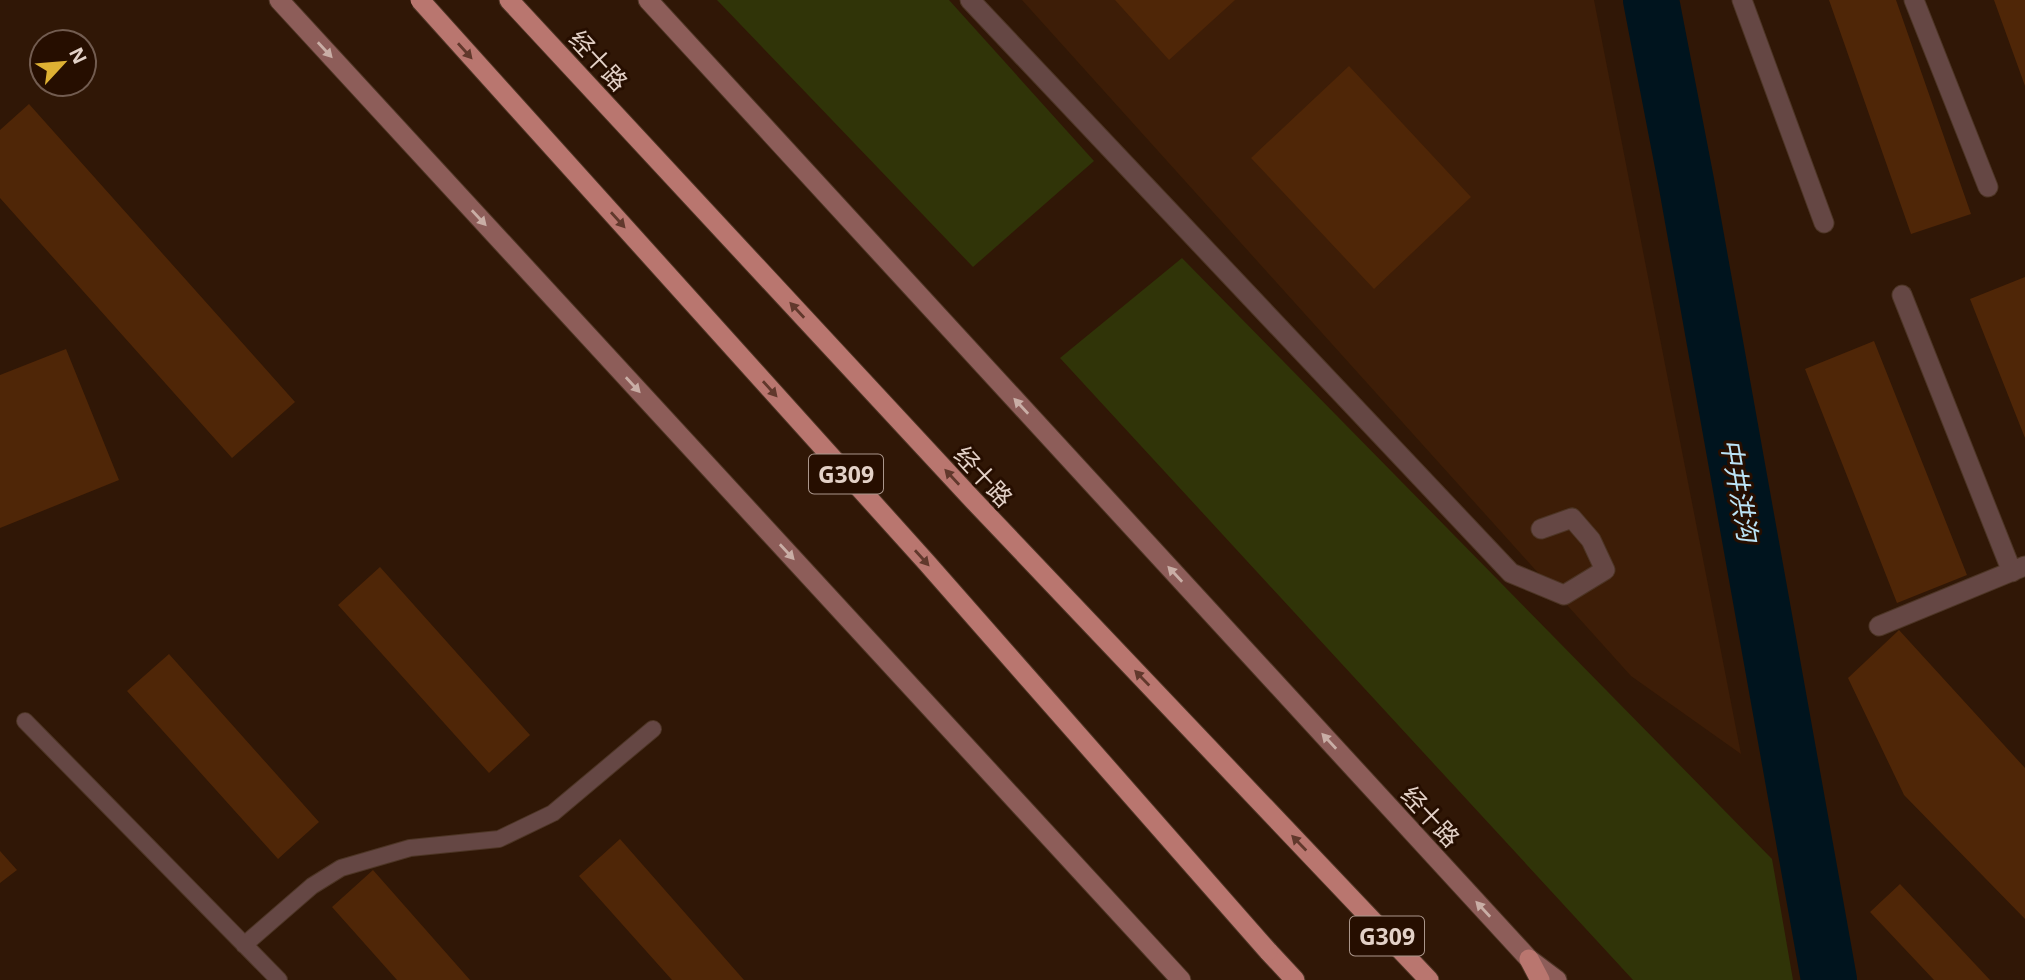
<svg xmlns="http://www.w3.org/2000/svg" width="2025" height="980" viewBox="0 0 2025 980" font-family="'Noto Sans','Noto Sans SC',sans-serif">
<rect width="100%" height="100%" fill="#301706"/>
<!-- built -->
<path fill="#3d1d07" d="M1022,0H1594L1741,754L1631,676Z"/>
<!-- green -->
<path fill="#303408" d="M717,0H949L1094,161L973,267Z
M1182,258L1772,859L1793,980H1633L1060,358Z"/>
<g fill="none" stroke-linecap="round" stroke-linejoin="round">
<!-- river -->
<path stroke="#00141e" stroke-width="56" d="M1651,0L1686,181L1829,980"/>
</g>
<!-- building -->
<path fill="#4f2607" d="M1115,0H1235L1169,60Z
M1829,0H1896L1971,214L1911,234Z
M1994,0H2025V86Z
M1349,66L1471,197L1374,289L1251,158Z
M29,104L295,402L232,458L0,198V130Z
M2025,277V438L1970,299Z
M1874,341L1967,575L1897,603L1805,369Z
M66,349L119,480L0,528V375Z
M380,567L530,735L489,773L338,605Z
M1899,630L2025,768V919L1904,795L1848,678Z
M169,654L319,822L278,859L127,691Z
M620,839L744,980H672L579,876Z
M0,851L17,870L0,883Z
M373,870L470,980H397L332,907Z
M1900,884L1990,980H1934L1870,912Z"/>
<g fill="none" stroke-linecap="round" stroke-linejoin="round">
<!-- service casing -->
<g stroke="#4d3525" stroke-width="18">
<path id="service" d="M25,721L279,980
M244,945L312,886L341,868L410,848L499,839L553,813L653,729"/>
</g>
<!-- minor casing -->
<g stroke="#4d3525" stroke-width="21">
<path id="minor" d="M970,0L1511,573L1564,595L1605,570L1591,540L1572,518L1541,529
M1742,0L1824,223
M1914,0L1988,187
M1902,295L2012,572
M1879,626L2025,566"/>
</g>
<!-- secondary casing -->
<g stroke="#4d3525" stroke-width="21">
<path id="secondary" d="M279,0L1181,980
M648,0L1529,959L1557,980"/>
</g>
<!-- trunk casing -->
<g stroke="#4d3525" stroke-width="21">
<path id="trunk" d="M509,0L974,501L1429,980
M1268,951L1295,980
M1529,959L1540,980"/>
</g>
<!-- service -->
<use href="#service" stroke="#654744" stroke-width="16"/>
<!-- minor -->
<use href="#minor" stroke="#654744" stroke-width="19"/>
<!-- secondary -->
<use href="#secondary" stroke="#8d5d59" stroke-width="19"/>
<!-- trunk -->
<use href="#trunk" stroke="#b9766f" stroke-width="19"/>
<!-- trunk-bridge casing -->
<g stroke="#4d3525" stroke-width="21" stroke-linecap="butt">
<path id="trunk-bridge" d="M420,0L927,563L1268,951"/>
</g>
<!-- trunk-bridge -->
<use href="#trunk-bridge" stroke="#b9766f" stroke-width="19"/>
</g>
<!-- one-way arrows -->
<defs><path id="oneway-solid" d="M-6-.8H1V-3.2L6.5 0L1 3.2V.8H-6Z" transform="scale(1.75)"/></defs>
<g fill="#c9aea6">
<use href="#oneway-solid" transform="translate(325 50) rotate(47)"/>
<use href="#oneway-solid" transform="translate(479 218) rotate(47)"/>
<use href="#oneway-solid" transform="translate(633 385) rotate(47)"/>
<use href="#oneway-solid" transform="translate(1021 406) rotate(-133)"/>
<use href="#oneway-solid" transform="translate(787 552) rotate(47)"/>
<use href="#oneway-solid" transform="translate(1175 574) rotate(-133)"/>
<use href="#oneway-solid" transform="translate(1329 741) rotate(-133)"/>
<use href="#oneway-solid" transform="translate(1483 909) rotate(-133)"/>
</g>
<g fill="#61382c">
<use href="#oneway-solid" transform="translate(465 51) rotate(48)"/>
<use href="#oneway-solid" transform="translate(618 220) rotate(48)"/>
<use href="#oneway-solid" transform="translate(797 310) rotate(-133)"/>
<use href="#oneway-solid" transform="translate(770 389) rotate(48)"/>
<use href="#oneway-solid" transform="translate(952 477) rotate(-133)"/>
<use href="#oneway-solid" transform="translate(922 558) rotate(48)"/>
<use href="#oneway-solid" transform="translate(1142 678) rotate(-134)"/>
<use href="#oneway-solid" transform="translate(1299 843) rotate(-134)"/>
</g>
<g text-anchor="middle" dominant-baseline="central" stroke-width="6" stroke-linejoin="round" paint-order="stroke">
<!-- shield labels -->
<g fill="#260e00" stroke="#aa968b" stroke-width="2">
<rect x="809" y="454.5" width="74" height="39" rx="5"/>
<rect x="1350" y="916.5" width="74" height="39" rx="5"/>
</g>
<g font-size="23" font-weight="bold" fill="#e3d1c7">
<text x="846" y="474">G309</text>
<text x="1387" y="936">G309</text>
</g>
<!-- street labels -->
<g font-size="24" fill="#e3d1c7" stroke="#260e00">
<text transform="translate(599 60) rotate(47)">经十路</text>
<text transform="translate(984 476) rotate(47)">经十路</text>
<text transform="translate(1431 816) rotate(47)">经十路</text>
</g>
<!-- water labels -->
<g font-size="26" font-style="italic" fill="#bbe3f6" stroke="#260e00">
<text transform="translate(1740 490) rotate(80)">中井洪沟</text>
</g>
</g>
<!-- north arrow -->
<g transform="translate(63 63) rotate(64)"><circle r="33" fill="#260e00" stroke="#725c50" stroke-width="2"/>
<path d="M0-5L12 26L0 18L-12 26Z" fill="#deb133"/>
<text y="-10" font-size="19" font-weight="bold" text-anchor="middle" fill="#e3d1c7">N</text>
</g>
</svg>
